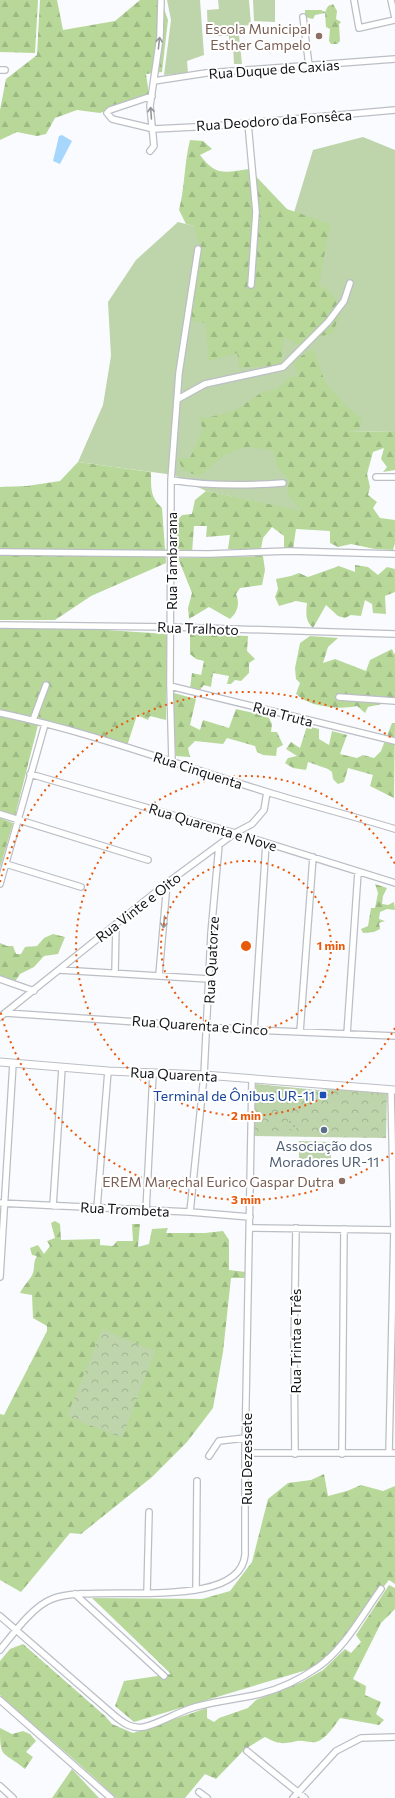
<svg xmlns="http://www.w3.org/2000/svg" width="395" height="1798" viewBox="0 0 395 1798" font-family="Commissioner,sans-serif">
<defs>
<pattern id="forest-firs" width="22" height="20" patternUnits="userSpaceOnUse"><rect width="22" height="20" fill="#b7d899"/><path d="M5 1l3.5 6h-7zM16 11l3.5 6h-7z" fill="#9cb883"/></pattern>
<pattern id="park-crowns" width="20" height="18" patternUnits="userSpaceOnUse"><rect width="20" height="18" fill="#bed4aa"/><path d="M2 6a3 3 0 1 1 6 0M12 15a3 3 0 1 1 6 0" fill="none" stroke="#a2b592"/></pattern>
<pattern id="garden-dots" width="8" height="8" patternUnits="userSpaceOnUse"><rect width="8" height="8" fill="#bed4aa"/><path d="M2 2h.1M6 6h.1" fill="none" stroke="#a2b592" stroke-width="1.8" stroke-linecap="round"/></pattern>
</defs>
<rect width="100%" height="100%" fill="#f9fbfe"/>
<!-- grass -->
<path fill="#bed4aa" d="M167,0H200L204,55L187,61L188,73L164,75L171,20Z
M218,0H249L251,25L238,26L242,64H234L233,45L229,44V36H208L207,10L219,9Z
M253,0H275V22L254,21Z
M363,137L395,150V432L346,431L302,512L206,491L174,475L78,462L103,405L111,356L108,302L136,260L178,222L226,234L268,298L313,150Z
M299,1141L331,1142V1159H299Z"/>
<!-- forest -->
<path fill="url(#forest-firs)" d="M0,0H38L35,53L0,52Z
M40,0H57L63,30L115,21L140,0H161L168,20L162,72L146,74L149,94L100,113L77,110L55,118L46,134L37,136L17,132L0,140V110L6,79L37,55Z
M333,4L337,11L336,19L341,22L339,24L340,41L337,44H331L329,41L330,29L326,27L325,13L315,15L313,19L305,17V10H321L325,12L328,6Z
M190,140L203,141L212,149L200,155C216,177 225,172 249,169L287,209L330,224L319,285L330,292L343,308L332,334L320,336L305,349L284,337L281,365L240,368L237,353L208,361C209,348 206,336 206,323L190,320L201,249L194,226L186,224L179,210C185,187 184,164 190,140Z
M313,349L325,382L345,405L362,419L359,429L348,431L395,432V470L383,472L387,467L381,459L384,448L373,452L367,474L370,487L368,495L377,502L373,508L380,518L395,520V543L393,550L375,549L351,544L338,547L330,543V531L296,529L293,549H284V536L272,527L263,538L261,549H228L230,535L206,537L207,526H194L192,553L175,548L176,522L182,515L192,514L195,500L206,491L302,511L288,495L287,477L278,469L273,450L246,447L226,454L199,476L184,471L177,458H190L203,430L199,417L207,418L236,410L261,393L276,389L292,376L299,377L293,361Z
M78,462L151,472C151,488 150,497 162,508L166,563L91,596L55,620H0V487L27,486L60,481Z
M263,556L265,570L262,585L240,588L236,594C240,604 238,611 230,619L209,607L189,619L188,608L192,593L178,558Z
M355,565L368,567L378,575L387,567L395,569V592L385,596L386,614L373,613L372,604L365,600L361,616L351,615L345,618L338,616L326,605L313,628C305,621 306,613 307,603L296,601L279,606L275,597L278,589L276,579L291,576L299,573L308,577L339,566L355,572Z
M0,626H46L167,634L166,720L150,716L148,720L137,715L127,746L0,712Z
M190,634L248,636L247,651L255,659L249,663V673L241,681L235,680L231,684H227L229,676L213,673L211,687L204,685L200,690L190,688L192,673L201,675L204,661L196,659L190,654Z
M310,636L338,638L328,647L323,663L335,659L366,671L370,660L392,649L394,654L395,653V701L368,707L365,713L357,706C338,710 310,707 296,694L300,683L296,679L295,668L300,643Z
M174,693L196,699L190,725L200,730L203,720L229,728L236,709L268,716L272,724L271,732H277L283,745L277,748L276,756L263,755L257,752L255,746L227,738L223,744L195,741L188,748L190,757L176,756L174,737Z
M0,715L38,725L15,816L0,811Z
M392,723H395L394,798L370,786L373,775L348,768L344,782L338,784L333,779L332,772L328,769L308,762L306,770L293,768L285,763L288,758L297,756L286,749L291,742L300,748L307,726L319,729V739L329,745L332,731L347,735L340,754L357,758L363,755L374,758L381,751Z
M0,818L13,823L0,868Z
M375,884L387,888L383,896L382,904L388,905L394,902L395,910L387,909L380,912L379,919L385,921L379,923L380,929L374,932L363,933L361,929L368,926L371,908H375L378,893Z
M53,934L65,937L58,954L44,956L34,967L20,974L14,983L0,979V943L7,946H13L16,954H21L25,947L37,946L44,938Z
M55,1221L60,1224L61,1240L100,1239V1245L113,1246L117,1241H133L132,1224H140L138,1247L149,1244L152,1229L168,1228L166,1233H205L223,1231L229,1240V1270L246,1272L244,1278H231L223,1352L213,1408L187,1442L152,1477L81,1534L70,1533L21,1592L0,1580V1414L4,1415L47,1331V1326L33,1318L32,1295L20,1293C23,1286 31,1279 33,1273C35,1266 33,1262 37,1256L32,1255L30,1248L38,1245L44,1254L50,1246L47,1241L55,1238L51,1223Z
M324,1474L328,1496L347,1491L361,1485L383,1491L395,1486V1584L389,1580L320,1666L134,1722L115,1706L124,1681L171,1674L92,1598L202,1599L230,1591L252,1562L268,1499L288,1483L311,1480Z
M389,1585L395,1588V1609L381,1623L353,1679L366,1686L365,1695L381,1702L376,1714L384,1720L379,1725L340,1718C335,1725 326,1739 316,1742C310,1743 303,1740 297,1741C282,1744 280,1745 265,1737L245,1749L216,1779L205,1774L185,1798H116C79,1762 38,1730 0,1695V1661L10,1649L23,1644L105,1716L112,1724L133,1733L207,1708V1718L214,1722L219,1718L248,1708L256,1700L302,1682L323,1670L345,1649L351,1653L361,1642L356,1635Z
M0,1728L12,1734L23,1731L30,1734L36,1741L26,1752L33,1757L25,1769C2,1750 0,1760 0,1728Z
M72,1769L99,1798H52Z"/>
<!-- park -->
<path fill="url(#park-crowns)" d="M256,1084L318,1090L348,1088L387,1093L386,1138L251,1136Z
M102,1329L155,1351L122,1438L67,1416Z"/>
<!-- garden -->
<path fill="url(#garden-dots)" d="M286.5 1125a5.5 5.5 0 1 1 11 0a5.5 5.5 0 1 1-11 0Z"/>
<!-- water -->
<path fill="#a6d6fb" d="M62,135L72,141L60,164L53,161L59,136Z"/>
<g fill="none" stroke-linecap="round" stroke-linejoin="round">
<!-- minor casing -->
<g stroke="#bbbec5" stroke-width="8">
<path id="minor" d="M354,0L359,28L395,20
M391,0L395,18
M303,17L309,66
M0,70H5
M154,81L206,73L395,59
M152,96L110,110L107,113L112,119L154,129L214,126L395,110
M248,123L256,212L251,285
M150,151L154,146L150,106L160,37L161,0
M178,399L205,384L283,367L328,322L344,301L350,283
M376,477H395
M171,480C209,486 245,486 283,483
M0,552L209,554L289,551L395,554
M0,625L171,627L395,634
M170,686L395,741
M339,697L395,701
M0,713C91,732 178,765 267,792C309,805 353,816 395,829
M33,720L46,685
M172,761L170,686L171,480L179,373L198,249
M30,774L235,833L395,883
M0,814L148,860
M6,864L81,887
M0,884L45,724
M60,970L209,979
M115,973L116,924
M159,975L167,883
M0,979L34,991
M6,1013L254,1030L395,1036
M0,1017L167,883L235,833L252,824L264,810L267,792
M254,1030L266,843
M300,1032L313,857
M347,1034L358,872
M0,1203L190,1212L250,1217
M53,1206L62,1068
M97,1208L108,1071
M146,1211L153,1073
M190,1212L204,1075L211,933L219,845
M250,1228L394,1230
M0,1277L13,1063
M245,1453H395
M389,1453L394,1230L391,1090
M295,1454L294,1351L296,1228
M342,1454L344,1229
M209,1456L219,1441L245,1438
M196,1590L197,1481
M147,1593L149,1512
M75,1594L164,1676
M0,1616L116,1717C125,1724 132,1729 144,1727C161,1723 177,1712 195,1707C216,1701 238,1699 260,1694C280,1689 302,1678 318,1667C345,1648 362,1615 381,1589
M0,1650C13,1634 33,1606 52,1599C92,1582 239,1614 245,1555V1453L252,1079
M0,1700L111,1798
M247,1751L305,1798
M0,1786L13,1798
M199,1792L207,1798
M293,1798L336,1751L361,1738L395,1737"/>
</g>
<!-- tertiary casing -->
<g stroke="#bbbec5" stroke-width="9">
<path id="tertiary" d="M0,1062L108,1071L204,1075L395,1090"/>
</g>
<!-- minor -->
<use href="#minor" stroke="#fff" stroke-width="5.5"/>
<!-- tertiary -->
<use href="#tertiary" stroke="#fff" stroke-width="7"/>
</g>
<!-- one-way arrows -->
<defs><path id="oneway-shaft" d="M-6 0H5M1.5-3L5.5 0L1.5 3" fill="none" stroke-width="1.6" stroke-linecap="round" stroke-linejoin="round"/></defs>
<g stroke="#959597">
<use href="#oneway-shaft" transform="translate(159 43) rotate(-84)"/>
<use href="#oneway-shaft" transform="translate(151 113) rotate(-94)"/>
<use href="#oneway-shaft" transform="translate(164 922) rotate(95)"/>
</g>
<!-- distance rings -->
<g fill="none" stroke="#e8590c" stroke-width="2" stroke-dasharray="2 4">
<circle cx="246" cy="946" r="85"/>
<path d="M395 1028A170 170 0 1 1 395 864"/>
<path d="M393 1153A254 254 0 0 1 0 1010M0 882A254 254 0 0 1 393 739"/>
</g>
<!-- markers -->
<g fill="#8d6e63" stroke="#fff" stroke-width="1.5">
<circle cx="319" cy="36" r="4"/>
<circle cx="342" cy="1181" r="4"/>
</g>
<rect fill="#1a4fb4" stroke="#fff" stroke-width="1.5" x="319" y="1091" width="8" height="8" rx="2"/>
<circle fill="#5c6f8a" stroke="#fff" stroke-width="1.5" cx="324" cy="1130" r="4"/>
<g text-anchor="middle" dominant-baseline="central" stroke-width="4" stroke-linejoin="round" paint-order="stroke">
<!-- education labels -->
<g font-size="14" fill="#785e54" stroke="#fff" text-anchor="end">
<text x="311" y="28">Escola Municipal<tspan x="311" dy="16">Esther Campelo</tspan></text>
<text x="334" y="1181">EREM Marechal Eurico Gaspar Dutra</text>
</g>
<!-- street labels -->
<g font-size="14" fill="#131417" stroke="#fff">
<text transform="translate(274 69) rotate(-4)">Rua Duque de Caxias</text>
<text transform="translate(274 120) rotate(-4)">Rua Deodoro da Fonsêca</text>
<text transform="translate(171 561) rotate(-90)">Rua Tambarana</text>
<text transform="translate(198 628) rotate(2)">Rua Tralhoto</text>
<text transform="translate(283 714) rotate(15)">Rua Truta</text>
<text transform="translate(198 770) rotate(18)">Rua Cinquenta</text>
<text transform="translate(213 827) rotate(17)">Rua Quarenta e Nove</text>
<text transform="translate(138 907) rotate(-38)">Rua Vinte e Oito</text>
<text transform="translate(211 960) rotate(-87)">Rua Quatorze</text>
<text transform="translate(200 1025) rotate(4)">Rua Quarenta e Cinco</text>
<text transform="translate(174 1074) rotate(3)">Rua Quarenta</text>
<text transform="translate(125 1209) rotate(3)">Rua Trombeta</text>
<text transform="translate(295 1341) rotate(-90)">Rua Trinta e Três</text>
<text transform="translate(246 1459) rotate(-90)">Rua Dezessete</text>
</g>
<!-- transit labels -->
<g font-size="14" fill="#164399" stroke="#fff" text-anchor="end">
<text x="315" y="1095">Terminal de Ônibus UR-11</text>
</g>
<!-- service labels -->
<g font-size="14" fill="#4e5e75" stroke="#fff">
<text x="324" y="1145">Associação dos<tspan x="324" dy="16">Moradores UR-11</tspan></text>
</g>
</g>
<circle cx="246" cy="946" r="6" fill="#e8590c" stroke="#fff" stroke-width="2"/>
<g font-size="12" text-anchor="middle" font-weight="bold" fill="#e8590c" stroke="#fff" stroke-width="4" stroke-linejoin="round" paint-order="stroke">
<text x="331" y="950">1 min</text>
<text x="246" y="1120">2 min</text>
<text x="246" y="1204">3 min</text>
</g>
</svg>
